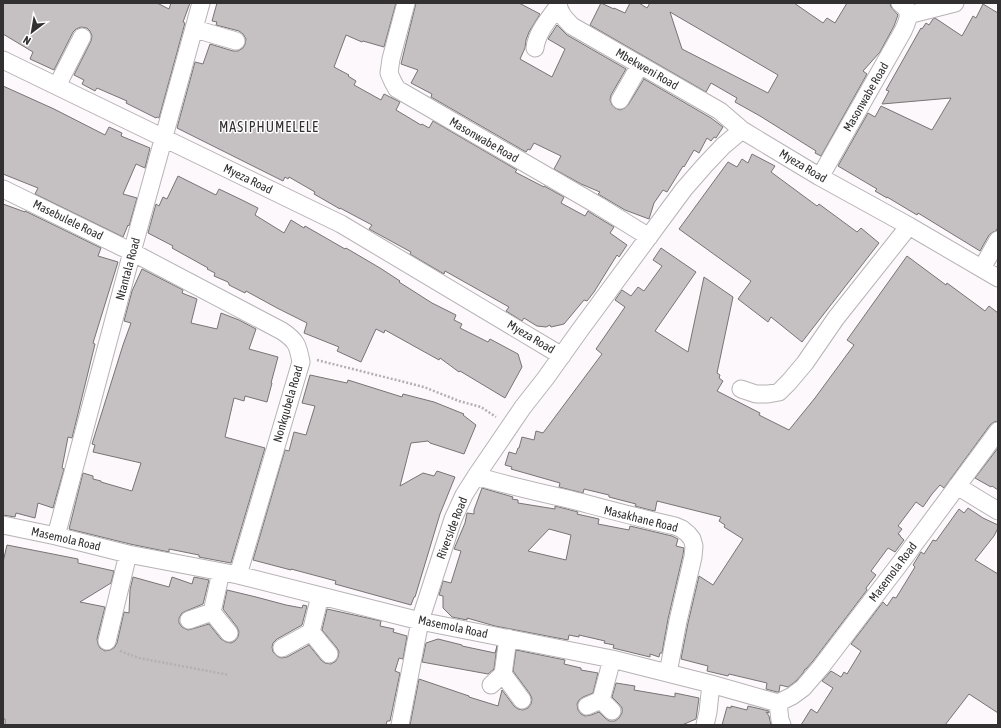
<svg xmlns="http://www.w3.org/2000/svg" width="1001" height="728" viewBox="0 0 1001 728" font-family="'Asap Condensed',sans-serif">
<rect width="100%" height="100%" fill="#fcf8fb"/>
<!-- building -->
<path fill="#c5c0c1" stroke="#787475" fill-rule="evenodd" d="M3,3H157L169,9L171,3H190L183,22L185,23L159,118L157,117L156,118L126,103L127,101L97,88L95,91L82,84L84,80L74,75L91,41L92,36L90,31L87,28L81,27L76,29L73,32L54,70L30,59L33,52L3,34Z
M217,3H396L384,47L363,41L362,42L346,35L334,67L349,75L348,76L356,81L354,85L381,100L384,94L400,102L396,110L421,125L422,124L429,128L433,121L517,170L515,172L544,187V186L564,197L561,203L585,216L588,211L594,215L614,227L610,233L627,245L619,257L617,255L594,292L587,301L584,300L564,324L551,327L550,325L546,327L537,326L524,318L522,321L506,311L509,307L445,271L444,274L410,254L411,252L369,229L372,225L340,208V209L314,194L315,192L289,177L288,179L285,177L283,181L177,128L195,62L203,64L210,44L233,51H238L243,48L245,44L246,39L243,34L239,31L216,25L217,22L212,21Z
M416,3H519L540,14L529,32L526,40L525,48L520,59L552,77L565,49L548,39L557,25L567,35L626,69L611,95L610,100L612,105L615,108L620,110L625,108L628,105L644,79L711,118L723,127L716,138L714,137L711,141L707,138L699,153L694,150L684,167L683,166L667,192L663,190L654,203L649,219L625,210L598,194L600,192L581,184L554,169L561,156L534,143L530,150L528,149L526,152L431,97L432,94L411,83L418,70L401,64Z
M601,3L614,9V8L625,13L630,3H639L647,8L650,3H794L823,23L827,18L835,23L847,3H890L891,7L898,15L894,26L880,52L863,71L867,74L821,156L815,153L816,151L760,116L735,102L737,98L711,83L706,92L590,25ZM670,12L778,75L768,93L682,49Z
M983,4L998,13V227L996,231L993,232L989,235L980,251L918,213L917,215L887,197V198L875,191L877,189L838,166L868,113L875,117L881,106L932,130L951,98L882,104L889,91L886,90L921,28L922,29L926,23L929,25L933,19L935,18L962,36L973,16L976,18Z
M3,86L54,109L105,135L109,127L122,133L121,136L150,148L145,168L136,164L123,194L137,198L129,226L128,225L123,237L35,194L38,188L3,174Z
M752,154L775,166L771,172L817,206L819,204L857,232L861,228L879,243L802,342L771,317L768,322L738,299L751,281L679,229L728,162L737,167L742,159L748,163Z
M178,176L216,195L219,189L242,200L258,208L255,215L284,233L291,220L304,228L305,226L345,249L346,248L380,268L400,281L399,282L432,303L456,315L454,320L462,324L460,328L488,342L490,339L518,354L522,367L505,398L460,371L459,372L440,358L439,360L385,330L384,333L376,329L361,362L337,351L339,347L304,333L307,323L277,308L246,291L245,293L229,285V284L228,282L214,276L215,273L207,269L208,268L172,248L173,246L148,233L156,204L159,206L163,197L167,199Z
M3,204L25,212V211L101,248L98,256L118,262L93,343L95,344L72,438L68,437L62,468L64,469L53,508L38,503L35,518L16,513L15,517L3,515Z
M661,248L696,272L655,331L688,352L704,277L733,297L717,373L720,375L719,378L723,381L717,391L760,413L759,415L789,430L815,398L854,345L847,340L907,256L946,285L947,283L985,311L989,306L998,313V421L994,422L990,425L944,488L940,485L932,494L923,507L916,502L898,526L902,529L898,534L900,535V536L904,540L895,552L888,548L871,571L876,575L866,588L867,590L813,661L806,669H805L803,673L796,681L788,687L780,685L779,692H777L766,689L767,683L729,674L728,676L707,671L708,666L681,659L688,623L699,576L713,585L743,539L724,527L725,525L719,521L721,517L657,501L655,511L650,510L635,506L636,504L609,497V495L584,489L583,493L559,487L560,483L511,469L512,467L505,465L509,452L516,454L518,448H519L522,437L534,440L536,431L543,433L602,354L596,349L625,307L615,300L622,290L631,296L638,287L644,291L662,266L653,260Z
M142,269L183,290L182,293L197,299L191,323L217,329L221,313L239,320L256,329L249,349L278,357L271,383H272L267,402L245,396L244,401L234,398L225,437L265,448L231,563L199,557V555L169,549V552L130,544L69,529L83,473L93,476V479L101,481V482L132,491L141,463L93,452L95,445L92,444L123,345L131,323L124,321L132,291Z
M310,375L347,383L348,380L402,397L403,394L434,402L464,414L463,415L476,425L464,454L430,443L428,441L411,443L400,486L423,473L434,476L437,471L455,477L440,514L415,597H414L411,605L335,584L336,581L291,569V570L253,560L285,450L289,451L294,432L306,435L315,406L302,403Z
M998,448V490L992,486L991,487L975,478Z
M482,488L513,497L512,499L518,500V503L555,509V506L578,512L577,514L599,519L598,524L629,530L630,526L672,536L678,539L676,546L684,548L683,555L668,619L662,653H660L659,657L650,654V657L613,648L614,645L604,643L605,641L579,635V637L569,635L568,640L495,626L467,618V620L452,617L443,608V596L439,595L443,581L451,583L461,551L454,549L465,523L467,513L474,514V510ZM549,529L571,535L566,560L528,551Z
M968,508L983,518L998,525V528L994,536L975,560L998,574V713L969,694L945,725H801L811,709L817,713L833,688L822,681L831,671L841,677L844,672L847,674L861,651L851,644L883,602L887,606L893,597L896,598L915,567L913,565L921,552L924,554L933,540L936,541L959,509L964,513Z
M7,545L78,559V563L114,571L111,583L80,602L105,607L97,639L98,644L100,648L105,651L110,650L114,648L117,643L124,612L129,613L130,590L133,577L169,587L172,577L192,584L194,577L209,580L203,604L186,611L182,613L179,618V623L182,627L188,630L192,629L209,624L221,639L226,642L231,643L235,641L238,637L239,632L237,627L223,609L227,590L256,597L286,605L302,608L303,605L307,606L302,625L277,639L273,643L272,647L273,652L277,656L281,658L287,657L309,645L321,660L325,663L331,664L336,661L338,657L339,652L337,648L322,630L327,609L381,621L380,626L394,629L393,632L407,636L403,659L399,658L395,671L400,673L390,721H387L386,725H5V719H3V562Z
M438,639L462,645V646L495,653L497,646L494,669L488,674L422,662L426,643Z
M516,650L565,660L564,664L581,668V670L598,673L593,693L583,697L579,700L577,704L578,710L581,714L585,716L591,715L599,712L605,718L609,721H615L619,718L622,713V708L619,704L612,697L616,683L635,686L634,690L675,697V693L699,698L696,719L682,725H410L419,679L469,696V697L498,706L502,690L514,706L518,709L523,710L528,708L531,704L532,699L530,694L513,671Z
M731,706L747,710L748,706L769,711V713L766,712L769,716L771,725H722L727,707L731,708Z"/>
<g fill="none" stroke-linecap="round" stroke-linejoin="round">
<!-- minor casing -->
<g stroke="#b7b3b5" stroke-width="19">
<path id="minor" d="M406,3L391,59L389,73L393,82L397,89L599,206L649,237
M558,3C559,13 565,19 572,26L720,111L742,130
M908,15L955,3
M195,29L236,41
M535,48C537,32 549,19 558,6
M3,60L341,224L562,356
M57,86L82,37
M620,100L640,65
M820,177L903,31C908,20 913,11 900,3
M3,189L132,252L282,331C297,341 298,346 301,362L238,575
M982,268L998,240
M741,389L756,394H768L779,392L789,382L805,363L836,318L909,226
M476,476C506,485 537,492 568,499C603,508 639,518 675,526L682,529L688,534L692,539L694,546L693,557L678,621L668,673
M957,486L998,511
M3,525L56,536L128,554L238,575L420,621L612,659L711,684L778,703
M56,536L132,252L201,3
M221,572L212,612L229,633
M320,596L311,632L329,654
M189,620L212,612
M508,638L503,674L522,700
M107,641L128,554
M282,648L311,632
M612,659L601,700L612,711
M491,685L503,674
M587,706L601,700
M400,725L420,621L453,519L464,495L476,476L523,407L545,379L580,330L684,189L705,165L723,146L742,130L820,177L909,226L998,278
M705,725L708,712L711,684
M782,725L780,720L778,703L792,696L803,688L821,667L901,562L998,431"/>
</g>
<!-- path -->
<path stroke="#b3b0b2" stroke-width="2.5" stroke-dasharray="2 2" stroke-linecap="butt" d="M317,360L424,387L459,401L481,407L496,417
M120,651L139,658L229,675"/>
<!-- minor -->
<use href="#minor" stroke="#fff" stroke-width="17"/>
</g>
<g text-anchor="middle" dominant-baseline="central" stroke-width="3" stroke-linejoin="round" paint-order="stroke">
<!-- street labels -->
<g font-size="12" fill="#323031" stroke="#fff">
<text transform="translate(647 69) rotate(30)">Mbekweni Road</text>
<text transform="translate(866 97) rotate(-60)">Masonwabe Road</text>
<text transform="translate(484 140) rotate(30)">Masonwabe Road</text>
<text transform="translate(803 166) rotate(31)">Myeza Road</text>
<text transform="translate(248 179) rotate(26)">Myeza Road</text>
<text transform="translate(68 220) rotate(26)">Masebulele Road</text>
<text transform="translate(128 269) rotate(-75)">Ntantala Road</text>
<text transform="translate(531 337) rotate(31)">Myeza Road</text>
<text transform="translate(288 404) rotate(-74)">Nonkqubela Road</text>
<text transform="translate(641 519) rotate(14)">Masakhane Road</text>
<text transform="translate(452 528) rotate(-69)">Riverside Road</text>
<text transform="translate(66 539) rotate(13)">Masemola Road</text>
<text transform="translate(893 572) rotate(-53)">Masemola Road</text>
<text transform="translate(453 627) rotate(12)">Masemola Road</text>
</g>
<!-- quarter labels -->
<g font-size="14" letter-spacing="1" fill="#323031" stroke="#fff">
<text x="269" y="127">MASIPHUMELELE</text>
</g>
</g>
<!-- border -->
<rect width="1001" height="728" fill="none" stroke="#323031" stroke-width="8"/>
<!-- north arrow -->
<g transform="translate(32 32) rotate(211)" stroke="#ffffff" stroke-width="3" paint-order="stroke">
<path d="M0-3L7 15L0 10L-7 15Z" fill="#323031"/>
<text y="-6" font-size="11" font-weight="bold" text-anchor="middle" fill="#323031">N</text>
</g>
</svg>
